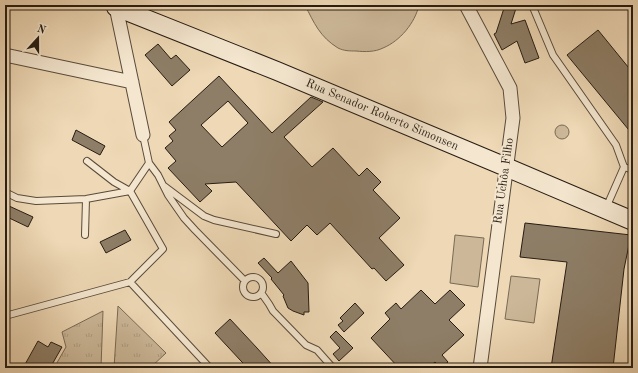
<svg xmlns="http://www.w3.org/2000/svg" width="638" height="373" viewBox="0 0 638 373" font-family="'Old Standard TT',serif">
<defs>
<pattern id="park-tufts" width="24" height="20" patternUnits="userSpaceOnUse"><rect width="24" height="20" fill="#ccb899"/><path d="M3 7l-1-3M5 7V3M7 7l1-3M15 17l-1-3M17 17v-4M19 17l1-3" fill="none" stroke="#af9e83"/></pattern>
</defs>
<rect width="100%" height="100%" fill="#eed8b5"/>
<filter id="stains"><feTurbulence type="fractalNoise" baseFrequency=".005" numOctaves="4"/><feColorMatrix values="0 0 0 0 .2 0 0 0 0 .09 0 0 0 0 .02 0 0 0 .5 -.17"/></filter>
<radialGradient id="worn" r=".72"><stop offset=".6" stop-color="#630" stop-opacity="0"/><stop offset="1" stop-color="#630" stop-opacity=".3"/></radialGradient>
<!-- grass -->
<path fill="#ccb899" stroke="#796a56" d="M305,5H419C415,23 400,41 383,48C375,52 365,52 356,51C350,51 344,51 338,48C320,37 314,23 305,5Z
M555 132a7 7 0 1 1 14 0a7 7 0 1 1-14 0Z
M455,235L484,238L478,287L450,283Z
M511,276L540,279L534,323L505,319Z"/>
<!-- park -->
<path fill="url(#park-tufts)" stroke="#796a56" d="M118,306L166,353L150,368H114Z
M103,311L101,368H54L66,347L62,332Z"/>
<!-- building -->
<path fill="#8e7e67" stroke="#261c12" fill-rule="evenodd" d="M505,5H517L511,24L525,20L539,58L525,63L517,41L502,50L494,34L496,33Z
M598,30L633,73V135L567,55Z
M158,44L171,59L176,55L190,70L172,86L145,55Z
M219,76L272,133L311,97L323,102L284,137L312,167L333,148L359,176L367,168L381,182L373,190L400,218L379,238L404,265L386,281L374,268L372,269L330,223L317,235L307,225L291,241L236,182L205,184L212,191L200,202L168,168L176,161L165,148L173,141L169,136L176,130L169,122ZM228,101L248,123L222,147L201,125Z
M76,130L105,146L100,155L72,140Z
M9,206L33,217L28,227L5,216Z
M525,223L631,235L624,269L613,368H551L567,262L520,257Z
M125,230L131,240L106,253L100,242Z
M264,258L278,273L291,261L308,283L309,312H304V315L293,311L288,308L283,296L284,295L271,279L272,278L258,263Z
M421,290L435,304L450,290L465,305L449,320L464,335L442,355L448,362L441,368L435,362L428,368H399L371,338L390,319L385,313L396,303L401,309Z
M355,303L364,313L344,332L338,325L343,321L340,318Z
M230,319L257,348L275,368H248L241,361L215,333Z
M336,331L353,348L339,361L333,354L340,348L330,337Z
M38,341L48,347L51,342L62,347L50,368H23Z"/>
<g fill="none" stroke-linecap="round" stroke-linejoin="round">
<!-- lane casing -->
<g stroke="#584b3b" stroke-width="8">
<path id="lane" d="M532,5L553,55L616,145L624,167L606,208
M149,163L158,175L168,195L184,218L195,230L245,281
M624,167L633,170
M164,186L204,216L214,220L276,234
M5,192L17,198L36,201L86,199L130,191L149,163L143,135
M85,235L86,199
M243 287a10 10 0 1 1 20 0a10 10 0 1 1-20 0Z
M130,282L210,368
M262,294L269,304L273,311L306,345L317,350L333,368
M5,316L130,282L163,249L130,191L114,182L87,161"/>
</g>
<!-- street casing -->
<g stroke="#584b3b" stroke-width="15">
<path id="street" d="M466,5L510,88L513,118L480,368
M116,7L143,135
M5,55L132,82"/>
</g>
<!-- secondary casing -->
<g stroke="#261c12" stroke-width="20">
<path id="secondary" d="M116,5V7L277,71L506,167L633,221"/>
</g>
<!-- lane -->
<use href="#lane" stroke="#f4e6cf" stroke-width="6"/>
<!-- street -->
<use href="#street" stroke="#f4e6cf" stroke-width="13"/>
<!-- secondary -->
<use href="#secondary" stroke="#f4e6cf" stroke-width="18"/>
</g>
<g text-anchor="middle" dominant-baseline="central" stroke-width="4" stroke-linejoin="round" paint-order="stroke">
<!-- street labels -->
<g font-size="12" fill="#261c12" stroke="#f4e6cf">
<text transform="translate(382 115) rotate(23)">Rua Senador Roberto Simonsen</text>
<text transform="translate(504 181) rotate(-82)">Rua Uchôa Filho</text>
</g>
</g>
<!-- margin -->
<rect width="638" height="373" fill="none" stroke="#eed8b5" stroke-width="20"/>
<rect x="6" y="6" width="626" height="361" fill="none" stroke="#261c12" stroke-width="2"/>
<rect x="10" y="10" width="618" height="353" fill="none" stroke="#261c12"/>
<!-- north arrow -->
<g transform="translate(38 38) rotate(21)" stroke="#f4e6cf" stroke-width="3" paint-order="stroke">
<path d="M0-3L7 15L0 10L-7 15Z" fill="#261c12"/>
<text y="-6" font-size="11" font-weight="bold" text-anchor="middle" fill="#261c12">N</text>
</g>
<rect width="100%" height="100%" filter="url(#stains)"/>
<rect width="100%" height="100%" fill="url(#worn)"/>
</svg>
